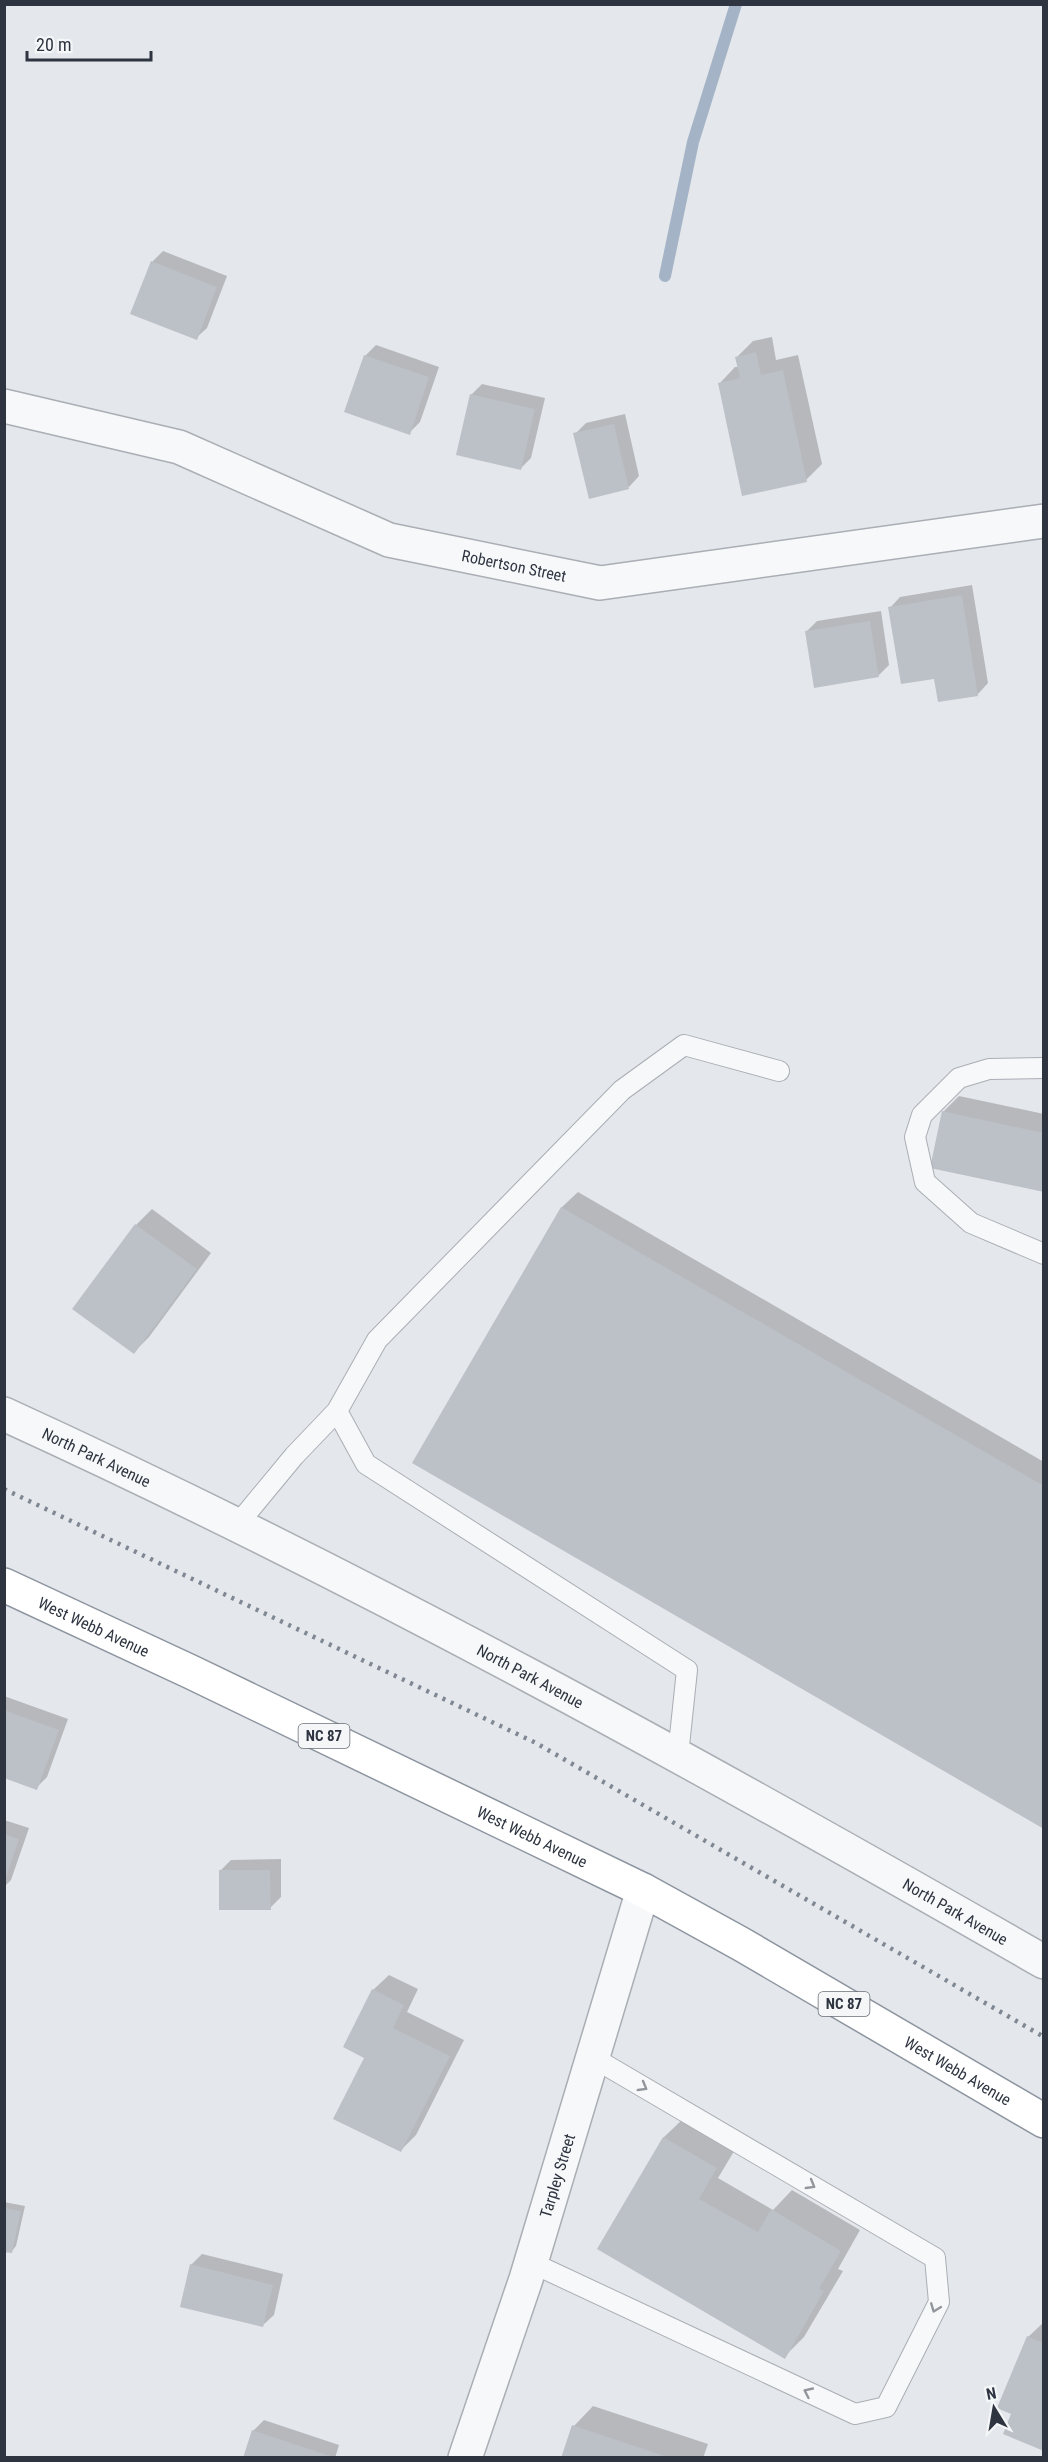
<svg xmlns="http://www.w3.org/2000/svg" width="1048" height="2462" viewBox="0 0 1048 2462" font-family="'Roboto Condensed',sans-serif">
<rect width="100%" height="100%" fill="#e4e7eb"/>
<!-- shadow -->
<path fill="#0003" d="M163,251L227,276L207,328L196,338L152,262Z
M772,337L776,360L798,355L822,464L806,480L720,383L735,367H739L737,357L753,341Z
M376,345L439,367L420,422L409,433L365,356Z
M482,384L545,398L531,458L520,469L471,395Z
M625,414L639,476L629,487L575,434L586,423Z
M972,585L988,683L978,694L936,677L890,608L900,597Z
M881,611L889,665L879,675L806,632L817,621Z
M959,1096L1044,1114V1191L943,1112Z
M578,1192L1044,1462V1827L414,1462L562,1207Z
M152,1209L211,1253L149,1337L134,1352L74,1309L136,1225Z
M4,1696L68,1719L47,1777L36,1788L4,1777Z
M4,1820L29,1828L11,1880L4,1887Z
M281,1859V1897L270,1908L220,1871L231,1860Z
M389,1975L418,1989L407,2012L464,2040L416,2135L401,2150L373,1990Z
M684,2118L736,2148L718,2178L773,2210L792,2190L860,2230L838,2269L843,2271L804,2337L784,2357L599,2249L664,2137Z
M4,2202L25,2206L16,2246L11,2252L4,2250Z
M202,2254L283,2274L274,2315L263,2325L191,2265Z
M1044,2322V2449L1013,2413L1028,2337Z
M593,2406L708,2444L703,2458H563L574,2426Z
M264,2420L339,2445L335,2458H244L253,2431Z"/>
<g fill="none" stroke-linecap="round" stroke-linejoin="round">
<!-- stream -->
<path stroke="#a4b4c6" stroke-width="12" d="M665,276L693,142L736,4"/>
</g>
<!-- building -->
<path fill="#bcc0c7" d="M151,261L217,287L197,340L130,314Z
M756,352L761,375L783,370L807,482L742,496L718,383L740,378L735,357Z
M364,355L429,377L410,435L344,412Z
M470,394L535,409L521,470L456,455Z
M614,424L629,489L589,499L573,433Z
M962,595L978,696L938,702L934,679L901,684L888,607Z
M870,621L879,677L814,688L805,631Z
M942,1111L1044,1133V1192L930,1168Z
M561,1207L1044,1486V1829L412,1463Z
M135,1224L197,1269L134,1354L72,1309Z
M4,1710L59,1730L37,1790L4,1778Z
M4,1834L19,1839L5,1881H4Z
M219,1870H270L271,1910H219Z
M372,1989L404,2005L393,2028L450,2056L401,2152L333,2119L364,2058L343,2047Z
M663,2137L717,2168L699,2199L758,2232L771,2209L841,2251L819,2289L824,2291L785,2359L597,2249Z
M4,2208L21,2211L12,2253L4,2252Z
M190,2264L273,2285L263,2327L180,2307Z
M1027,2336L1044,2343V2451L1003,2434L1011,2414L997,2408Z
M572,2425L668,2457V2458H561Z
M252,2430L333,2457L332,2458H243Z"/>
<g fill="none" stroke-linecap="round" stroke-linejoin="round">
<!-- service casing -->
<g stroke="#aaaeb5" stroke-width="22">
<path id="service" d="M1044,1068L989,1069L959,1078L922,1115L915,1137L925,1182L971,1223L1044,1254
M337,1411L366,1464L687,1670L678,1755
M237,1525L294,1456L337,1411L377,1340L622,1090L684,1045L779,1071
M530,2262L855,2414L886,2407L939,2302L935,2258L592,2057"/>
</g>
<!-- minor casing -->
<g stroke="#aaaeb5" stroke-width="36">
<g id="minor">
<path id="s1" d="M4,406L179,447L389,540L600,583L1044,521"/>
<path id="s2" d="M465,2458L526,2279L643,1890"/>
</g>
</g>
<!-- tertiary casing -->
<g stroke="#aaaeb5" stroke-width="36">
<g id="tertiary">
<path id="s3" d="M4,1414C361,1577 704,1767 1044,1962"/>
</g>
</g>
<!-- trunk casing -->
<g stroke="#8d95a0" stroke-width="36">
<g id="trunk">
<path id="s4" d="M4,1585L191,1672L643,1890L741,1944L1044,2121"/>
</g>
</g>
<!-- service -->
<use href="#service" stroke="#f7f8f9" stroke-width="20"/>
<!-- minor -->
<use href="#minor" stroke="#f7f8f9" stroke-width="33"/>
<!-- tertiary -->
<use href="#tertiary" stroke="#f7f8f9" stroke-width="33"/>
<!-- trunk -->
<use href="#trunk" stroke="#fff" stroke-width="33"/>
<!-- rail -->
<path stroke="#7f8793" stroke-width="4.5" stroke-dasharray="3 6" stroke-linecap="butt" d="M4,1489L536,1743L1044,2037"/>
</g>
<!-- one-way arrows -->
<defs><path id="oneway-chevron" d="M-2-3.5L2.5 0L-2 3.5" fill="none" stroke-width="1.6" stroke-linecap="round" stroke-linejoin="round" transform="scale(1.5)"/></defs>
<g stroke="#92969d">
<use href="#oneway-chevron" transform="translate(643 2087) rotate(30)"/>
<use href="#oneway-chevron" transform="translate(811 2185) rotate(30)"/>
<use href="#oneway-chevron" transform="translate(935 2308) rotate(111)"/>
<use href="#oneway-chevron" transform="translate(808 2392) rotate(-155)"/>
</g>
<g text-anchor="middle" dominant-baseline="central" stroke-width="5" stroke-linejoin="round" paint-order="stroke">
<!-- shield labels -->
<g fill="#f4f6f8" stroke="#696f78" stroke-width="1.5">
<rect x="298.5" y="1724" width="51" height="24" rx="4.5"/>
<rect x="818.5" y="1992" width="51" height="24" rx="4.5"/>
</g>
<g font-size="15" font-weight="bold" fill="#2e3541">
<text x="324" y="1736">NC 87</text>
<text x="844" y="2004">NC 87</text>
</g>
<!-- street labels -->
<g font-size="16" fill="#2e3541" stroke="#f4f6f8">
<text stroke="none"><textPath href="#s1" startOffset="537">Robertson Street</textPath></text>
<text stroke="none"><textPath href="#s3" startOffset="102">North Park Avenue</textPath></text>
<text stroke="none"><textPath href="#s4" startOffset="99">West Webb Avenue</textPath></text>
<text stroke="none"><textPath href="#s3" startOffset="588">North Park Avenue</textPath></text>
<text stroke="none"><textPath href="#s4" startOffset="585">West Webb Avenue</textPath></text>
<text stroke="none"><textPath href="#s3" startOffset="1074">North Park Avenue</textPath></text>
<text stroke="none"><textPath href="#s4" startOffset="1071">West Webb Avenue</textPath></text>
<text stroke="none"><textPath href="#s2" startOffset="297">Tarpley Street</textPath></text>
</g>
</g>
<!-- border -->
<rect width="1048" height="2462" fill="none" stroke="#2e3541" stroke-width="12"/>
<!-- north arrow -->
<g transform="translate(994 2408) rotate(349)" stroke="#f4f6f8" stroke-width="4.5" paint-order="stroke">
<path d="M0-4.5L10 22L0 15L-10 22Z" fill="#2e3541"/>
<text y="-9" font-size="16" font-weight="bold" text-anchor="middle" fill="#2e3541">N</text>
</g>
<!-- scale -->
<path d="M27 51v9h124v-9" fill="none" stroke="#2e3541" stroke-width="3"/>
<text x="36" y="51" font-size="18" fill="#2e3541" stroke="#f4f6f8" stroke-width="4.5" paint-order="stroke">20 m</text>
</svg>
